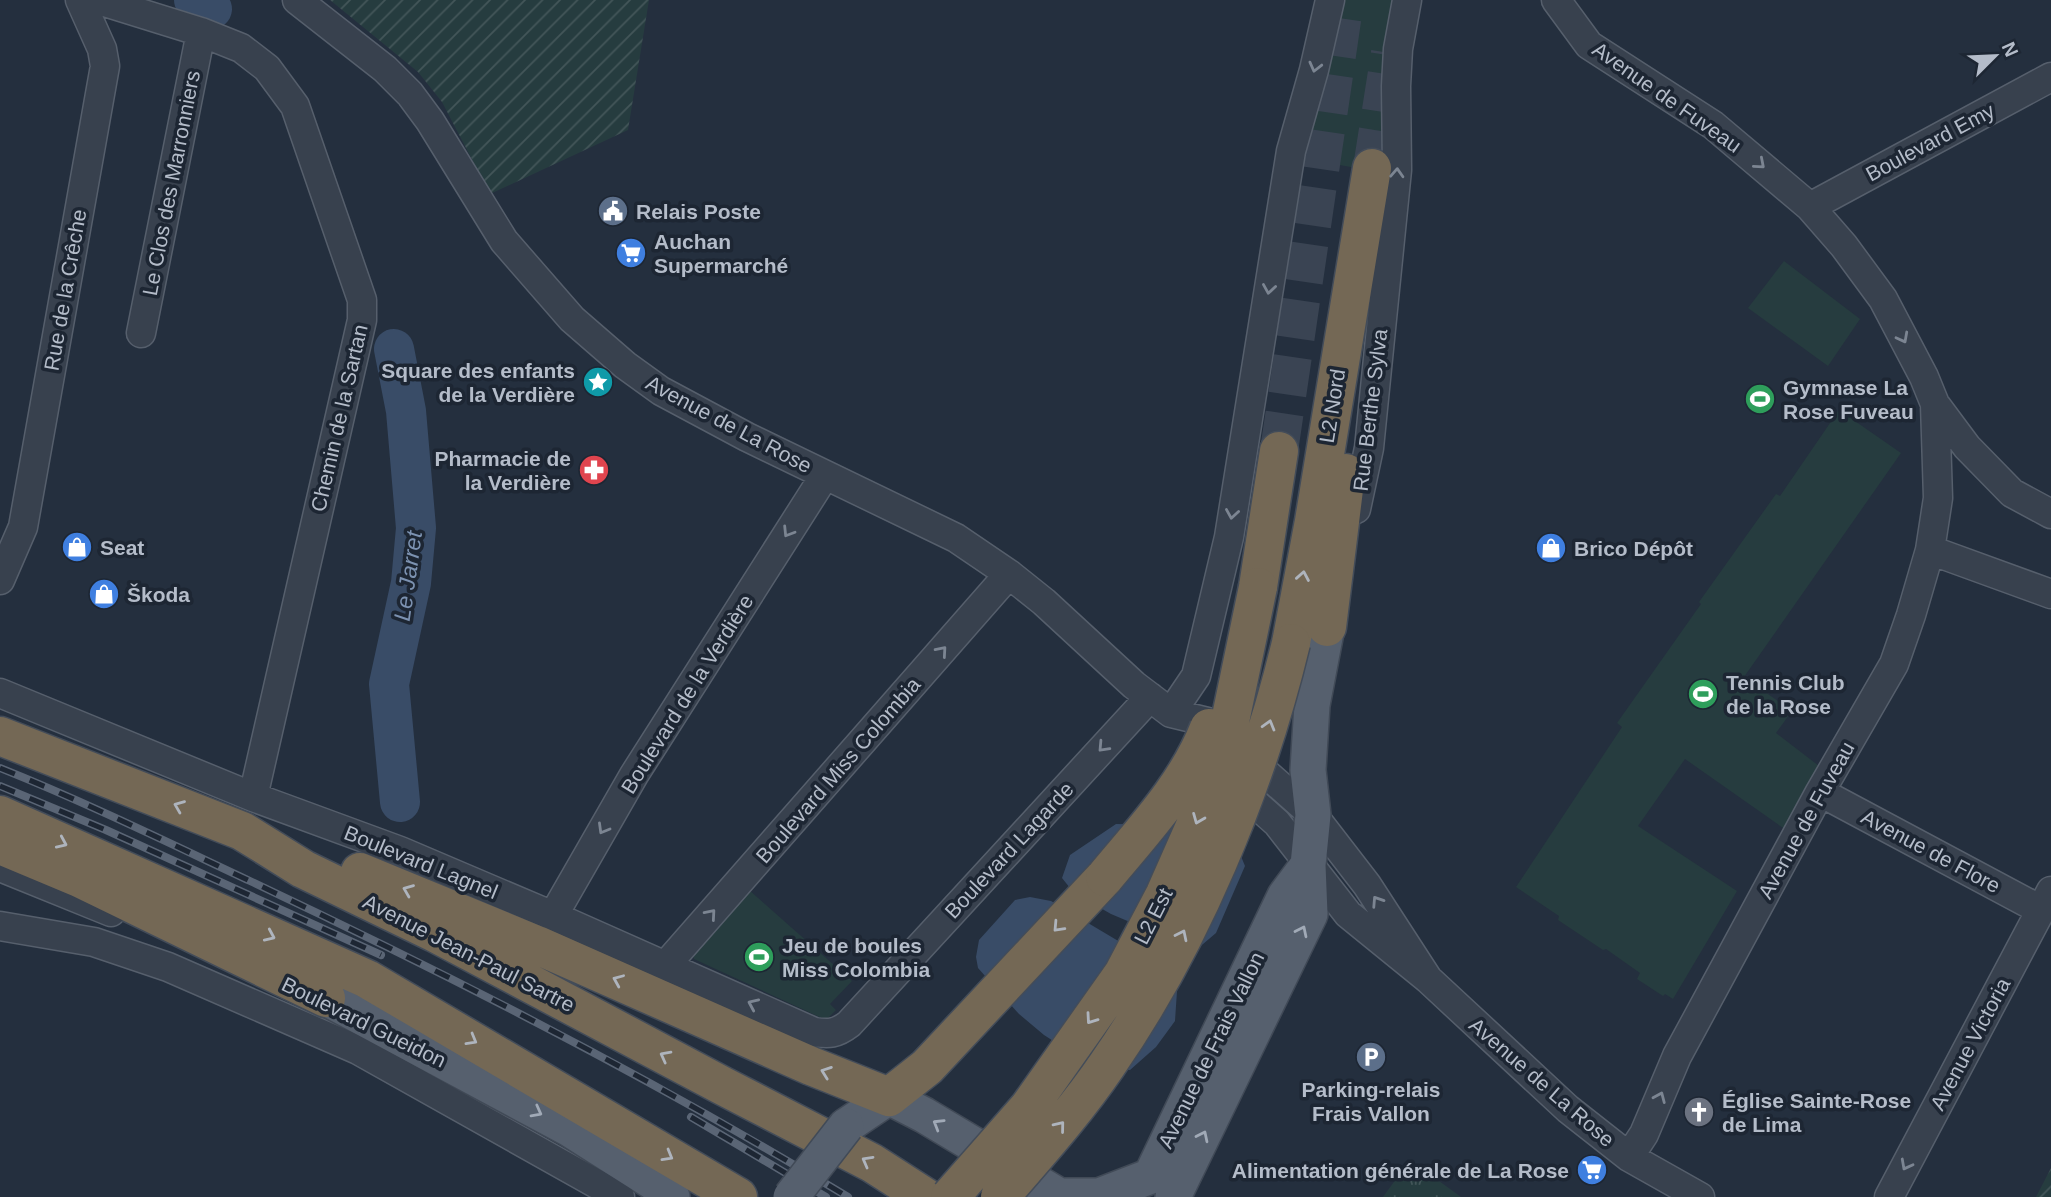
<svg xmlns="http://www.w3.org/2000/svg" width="2051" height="1197" viewBox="0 0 2051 1197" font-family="Arial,sans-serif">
<defs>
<pattern id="park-tufts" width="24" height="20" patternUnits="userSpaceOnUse" patternTransform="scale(1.75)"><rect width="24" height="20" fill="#263c3f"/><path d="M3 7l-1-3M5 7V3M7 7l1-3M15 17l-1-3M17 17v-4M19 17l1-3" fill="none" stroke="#435659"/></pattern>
<pattern id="garden-furrows" width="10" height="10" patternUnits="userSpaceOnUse" patternTransform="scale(1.75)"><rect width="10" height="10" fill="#263c3f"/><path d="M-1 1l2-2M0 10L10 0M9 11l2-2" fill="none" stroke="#435659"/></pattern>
</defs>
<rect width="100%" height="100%" fill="#242f3e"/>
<!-- grass -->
<path fill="#263c3f" d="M1340,0H1394L1391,174L1299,158Z
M1784,261L1860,319L1828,366L1748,308Z
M1839,410L1901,453L1744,677L1792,711L1776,733L1819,766L1818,770L1786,830L1685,759L1638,826L1737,891L1673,999L1665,994L1663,996L1637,979L1640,973L1606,949L1603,950L1558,920L1559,916L1516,887L1622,727L1617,723L1701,604L1699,602L1776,494L1780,496Z
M748,889L852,981L830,1004L836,1010L826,1020L694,959L693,955Z"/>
<!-- park -->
<path fill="url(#park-tufts)" d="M1410,1160L1461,1197H1383Z"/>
<!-- garden -->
<path fill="url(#garden-furrows)" d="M330,0H649L628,130L490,194L442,102L418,72Z
M2051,1168V1197H2036Z"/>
<!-- water -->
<path fill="#394c67" d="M1116,824L1179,825L1238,849L1245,866L1216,933L1196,950L1111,914L1074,893L1062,878L1070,855Z
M1030,897L1051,901L1120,942L1158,968L1177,991L1175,1021L1156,1047L1130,1070L1095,1068L1044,1035L1019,1014L978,968L976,957L979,940L1015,900Z"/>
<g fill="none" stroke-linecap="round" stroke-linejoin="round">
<!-- river -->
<path stroke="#394c67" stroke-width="40" d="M194,0L212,9
M394,349L406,411L416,528L411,583L389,684L400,802"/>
<!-- highway-tunnel -->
<path stroke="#3a4453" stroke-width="38" stroke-dasharray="38 19" stroke-linecap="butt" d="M1372,168L1390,53
M1279,451L1345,0"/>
<!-- minor casing -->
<g stroke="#565f6c" stroke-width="31">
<path id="minor" d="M98,0L201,32L241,48L267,68L295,106L362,300V320L253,797
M297,0L385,69L410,94L430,121L504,241L572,319L625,365L661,391L747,437L956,538L1009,574L1044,602L1134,685L1171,713L1208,722L1313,815L1367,885L1428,979
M1556,0L1589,45L1713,125L1810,207L1844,246L1883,299L1924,377L1935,404L1938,498L1930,550L1911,615L1894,664L1820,792L1677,1056L1644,1134L1629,1157
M1810,207L2051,77
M141,333L201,32
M1935,404L1967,447L2012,493L2051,514
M1356,509L1369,448L1397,170L1396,86L1398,49L1407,0
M1930,550L2051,594
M0,580L23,527L105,66L102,49L80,0
M0,693L253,797L400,851L553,916L814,1032C829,1034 836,1034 849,1024L1150,697
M1171,713L1196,676L1229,537L1291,151L1314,70L1330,0
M1232,783L1277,823L1348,914L1428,979L1568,1109L1629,1157L1700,1197
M1820,792L2041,910
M0,867L111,912
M553,916L634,775L825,475
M0,926L94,942L168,967L358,1050L620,1197
M666,965L1009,574
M1889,1197L2051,891"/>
</g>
<!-- major casing -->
<g stroke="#414a57" stroke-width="38">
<path id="major" d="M326,998L568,1128L664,1189L672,1197
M846,1126L889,1097L924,1115L1061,1197
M1060,1196H1099L1151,1176L1285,896L1308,865
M1173,1197L1310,914L1308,865L1313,815L1308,770L1312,705L1327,627"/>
</g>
<!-- highway casing -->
<g stroke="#434c59" stroke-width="41">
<path id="highway" d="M1258,587L1279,451
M1327,627L1346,473
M1291,643L1314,521L1372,168
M0,736L242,831L303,869L435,933L723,1086L872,1163L925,1197
M0,815L367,979L738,1197
M0,845L79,878L326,998
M360,872L537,945L811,1066L889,1097L927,1067L1105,877"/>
</g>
<!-- minor -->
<use href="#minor" stroke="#38414e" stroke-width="28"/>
<!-- major -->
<use href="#major" stroke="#56606e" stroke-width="35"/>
<!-- highway -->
<use href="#highway" stroke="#746855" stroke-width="38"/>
<!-- rail casing -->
<g stroke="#5a6575" stroke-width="8">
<path id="rail" d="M0,768C85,802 167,842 250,881C454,977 655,1080 848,1197
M0,786L106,830L381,955
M691,1117L826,1197"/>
</g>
<!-- rail -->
<use href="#rail" stroke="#1d2633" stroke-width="5" stroke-dasharray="16" stroke-linecap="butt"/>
<!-- major-bridge casing -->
<g stroke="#414a57" stroke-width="38" stroke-linecap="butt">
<path id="major-bridge" d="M791,1197L846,1126"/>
</g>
<!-- highway-bridge casing -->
<g stroke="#434c59" stroke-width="41" stroke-linecap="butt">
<path id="highway-bridge" d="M1105,877C1143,831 1187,785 1209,728
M950,1197L1029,1107L1123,974L1165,894L1199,817L1227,736L1258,587
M1000,1197C1037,1154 1075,1112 1107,1065C1192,943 1256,788 1291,643"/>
</g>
<!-- major-bridge -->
<use href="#major-bridge" stroke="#56606e" stroke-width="35"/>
<!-- highway-bridge -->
<use href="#highway-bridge" stroke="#746855" stroke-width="38"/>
</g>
<!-- one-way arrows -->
<defs><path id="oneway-chevron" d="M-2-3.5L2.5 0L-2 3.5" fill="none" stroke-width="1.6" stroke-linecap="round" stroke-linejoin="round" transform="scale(1.75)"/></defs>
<g stroke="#7c8592">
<use href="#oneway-chevron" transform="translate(1315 67) rotate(104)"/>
<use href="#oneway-chevron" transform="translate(1760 164) rotate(41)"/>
<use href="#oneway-chevron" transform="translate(1397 173) rotate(-87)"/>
<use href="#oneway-chevron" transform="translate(1269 289) rotate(99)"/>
<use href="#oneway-chevron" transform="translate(1903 338) rotate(62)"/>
<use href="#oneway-chevron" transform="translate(1232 514) rotate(99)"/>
<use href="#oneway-chevron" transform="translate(788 532) rotate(122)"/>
<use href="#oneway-chevron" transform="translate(942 651) rotate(-49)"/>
<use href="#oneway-chevron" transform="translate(1103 747) rotate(133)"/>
<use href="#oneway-chevron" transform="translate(603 829) rotate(120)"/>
<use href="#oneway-chevron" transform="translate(1377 901) rotate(-123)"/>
<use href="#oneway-chevron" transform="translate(711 914) rotate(-49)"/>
<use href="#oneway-chevron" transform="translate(753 1004) rotate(-156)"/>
<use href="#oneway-chevron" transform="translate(1660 1097) rotate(-67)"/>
<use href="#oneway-chevron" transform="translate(1906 1165) rotate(118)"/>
</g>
<g stroke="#aeb4bd">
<use href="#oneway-chevron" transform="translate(1303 576) rotate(-80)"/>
<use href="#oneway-chevron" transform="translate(1269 725) rotate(-74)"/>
<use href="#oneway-chevron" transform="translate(179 806) rotate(-158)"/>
<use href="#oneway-chevron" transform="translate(1198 819) rotate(112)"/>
<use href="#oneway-chevron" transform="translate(62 843) rotate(24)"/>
<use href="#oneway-chevron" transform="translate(408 890) rotate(-158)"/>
<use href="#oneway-chevron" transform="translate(1058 927) rotate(133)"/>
<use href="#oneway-chevron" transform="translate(1182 935) rotate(-64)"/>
<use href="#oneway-chevron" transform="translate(270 936) rotate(24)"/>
<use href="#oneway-chevron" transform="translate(618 980) rotate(-157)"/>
<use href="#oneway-chevron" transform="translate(1091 1019) rotate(125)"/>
<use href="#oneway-chevron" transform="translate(472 1040) rotate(30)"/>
<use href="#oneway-chevron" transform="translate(665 1056) rotate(-152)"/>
<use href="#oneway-chevron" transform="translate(826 1072) rotate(-160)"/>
<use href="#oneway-chevron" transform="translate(1060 1126) rotate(-51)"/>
<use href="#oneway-chevron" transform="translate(668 1156) rotate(30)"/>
<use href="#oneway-chevron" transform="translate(867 1161) rotate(-151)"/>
</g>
<g stroke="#a1aab7">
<use href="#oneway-chevron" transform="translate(1302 931) rotate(-64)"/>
<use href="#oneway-chevron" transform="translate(537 1112) rotate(28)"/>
<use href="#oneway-chevron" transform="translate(938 1124) rotate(-149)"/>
<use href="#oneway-chevron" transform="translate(1203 1136) rotate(-64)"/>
</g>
<!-- icons -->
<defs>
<g id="civic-disc" transform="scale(1.575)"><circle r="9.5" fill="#5c6f8a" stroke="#1d2633"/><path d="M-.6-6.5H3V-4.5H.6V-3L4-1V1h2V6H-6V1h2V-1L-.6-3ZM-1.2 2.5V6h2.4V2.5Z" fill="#fff"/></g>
<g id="supermarket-disc" transform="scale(1.575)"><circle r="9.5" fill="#3f7fe0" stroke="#1d2633"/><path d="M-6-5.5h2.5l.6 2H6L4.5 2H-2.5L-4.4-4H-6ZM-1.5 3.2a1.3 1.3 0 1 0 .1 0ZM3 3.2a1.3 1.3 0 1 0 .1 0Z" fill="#fff"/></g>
<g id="sight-disc" transform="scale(1.575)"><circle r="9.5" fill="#0f9aa8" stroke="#1d2633"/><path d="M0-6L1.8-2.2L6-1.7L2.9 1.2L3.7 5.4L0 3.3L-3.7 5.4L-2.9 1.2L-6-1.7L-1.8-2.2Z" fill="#fff"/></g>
<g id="stadium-disc" transform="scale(1.575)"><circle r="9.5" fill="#2e9e5b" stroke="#1d2633"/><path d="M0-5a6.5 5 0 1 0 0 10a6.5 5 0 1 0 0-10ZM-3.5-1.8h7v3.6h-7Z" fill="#fff"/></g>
<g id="pharmacy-disc" transform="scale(1.575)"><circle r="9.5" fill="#e0444e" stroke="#1d2633"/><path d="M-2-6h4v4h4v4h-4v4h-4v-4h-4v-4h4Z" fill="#fff"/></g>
<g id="shop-disc" transform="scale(1.575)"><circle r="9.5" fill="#3f7fe0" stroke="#1d2633"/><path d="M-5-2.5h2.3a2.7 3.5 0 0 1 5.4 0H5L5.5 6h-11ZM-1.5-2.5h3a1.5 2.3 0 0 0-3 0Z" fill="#fff"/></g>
<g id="parking-disc" transform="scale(1.575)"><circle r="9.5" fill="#5c6f8a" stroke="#1d2633"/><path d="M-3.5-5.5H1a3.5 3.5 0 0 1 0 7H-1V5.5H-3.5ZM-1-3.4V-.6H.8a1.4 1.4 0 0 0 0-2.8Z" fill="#fff"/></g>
<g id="church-disc" transform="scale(1.575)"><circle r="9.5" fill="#6b7280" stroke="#1d2633"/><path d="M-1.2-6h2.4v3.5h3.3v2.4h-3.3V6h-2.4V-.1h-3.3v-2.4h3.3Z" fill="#fff"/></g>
</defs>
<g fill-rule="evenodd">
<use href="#civic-disc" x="613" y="211"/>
<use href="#supermarket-disc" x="631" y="253"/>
<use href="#sight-disc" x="598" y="382"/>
<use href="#stadium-disc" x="1760" y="399"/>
<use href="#pharmacy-disc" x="594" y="470"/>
<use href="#shop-disc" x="77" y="547"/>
<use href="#shop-disc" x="1551" y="548"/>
<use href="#shop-disc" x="104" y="594"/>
<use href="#stadium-disc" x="1703" y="694"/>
<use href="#stadium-disc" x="759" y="957"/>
<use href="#parking-disc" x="1371" y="1057"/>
<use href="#church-disc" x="1699" y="1112"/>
<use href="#supermarket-disc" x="1592" y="1170"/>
</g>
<g text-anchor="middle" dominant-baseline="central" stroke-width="7" stroke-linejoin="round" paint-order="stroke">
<!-- street labels -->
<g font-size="21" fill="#b4bcc9" stroke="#1d2633">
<text transform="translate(1667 97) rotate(35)">Avenue de Fuveau</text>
<text transform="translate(1930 142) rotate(-28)">Boulevard Emy</text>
<text transform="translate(171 183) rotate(-79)">Le Clos des Marronniers</text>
<text transform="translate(65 290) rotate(-80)">Rue de la Crêche</text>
<text transform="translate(1332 406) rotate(-81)">L2 Nord</text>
<text transform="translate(1370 410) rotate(-83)">Rue Berthe Sylva</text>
<text transform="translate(339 418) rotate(-77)">Chemin de la Sartan</text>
<text transform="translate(729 424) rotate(28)">Avenue de La Rose</text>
<text transform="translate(687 694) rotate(-58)">Boulevard de la Verdière</text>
<text transform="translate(838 770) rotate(-49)">Boulevard Miss Colombia</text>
<text transform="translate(1806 820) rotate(-61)">Avenue de Fuveau</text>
<text transform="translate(1009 850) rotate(-47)">Boulevard Lagarde</text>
<text transform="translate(1931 851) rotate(28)">Avenue de Flore</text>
<text transform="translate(421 862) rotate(22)">Boulevard Lagnel</text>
<text transform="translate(1153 916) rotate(-63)">L2 Est</text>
<text transform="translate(469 953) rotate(27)">Avenue Jean-Paul Sartre</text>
<text transform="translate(364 1022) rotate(26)">Boulevard Gueidon</text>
<text transform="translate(1970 1044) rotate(-62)">Avenue Victoria</text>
<text transform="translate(1211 1050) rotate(-64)">Avenue de Frais Vallon</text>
<text transform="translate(1542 1082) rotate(41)">Avenue de La Rose</text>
</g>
<!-- poi labels -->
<g font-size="21" font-weight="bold" fill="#b4bcc9" stroke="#1d2633" text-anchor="start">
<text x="636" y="211">Relais Poste</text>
<text x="654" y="241">Auchan<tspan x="654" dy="24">Supermarché</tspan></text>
<text x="575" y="370" text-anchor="end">Square des enfants<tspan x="575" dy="24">de la Verdière</tspan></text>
<text x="1783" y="387">Gymnase La<tspan x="1783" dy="24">Rose Fuveau</tspan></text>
<text x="571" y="458" text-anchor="end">Pharmacie de<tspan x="571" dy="24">la Verdière</tspan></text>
<text x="100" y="547">Seat</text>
<text x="1574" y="548">Brico Dépôt</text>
<text x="127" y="594">Škoda</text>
<text x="1726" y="682">Tennis Club<tspan x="1726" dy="24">de la Rose</tspan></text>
<text x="782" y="945">Jeu de boules<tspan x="782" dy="24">Miss Colombia</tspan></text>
<text x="1371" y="1089" text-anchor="middle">Parking-relais<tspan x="1371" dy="24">Frais Vallon</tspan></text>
<text x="1722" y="1100">Église Sainte-Rose<tspan x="1722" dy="24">de Lima</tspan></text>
<text x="1569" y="1170" text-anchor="end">Alimentation générale de La Rose</text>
</g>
<!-- water labels -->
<g font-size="23" font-style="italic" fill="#7c92b1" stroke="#1d2633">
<text transform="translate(408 576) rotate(-82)">Le Jarret</text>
</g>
</g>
<!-- north arrow -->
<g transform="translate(1995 56) rotate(66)" stroke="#1d2633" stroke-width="5" paint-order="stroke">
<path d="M0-5L12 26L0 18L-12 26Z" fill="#b4bcc9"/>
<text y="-10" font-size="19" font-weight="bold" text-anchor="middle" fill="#b4bcc9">N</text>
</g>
</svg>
